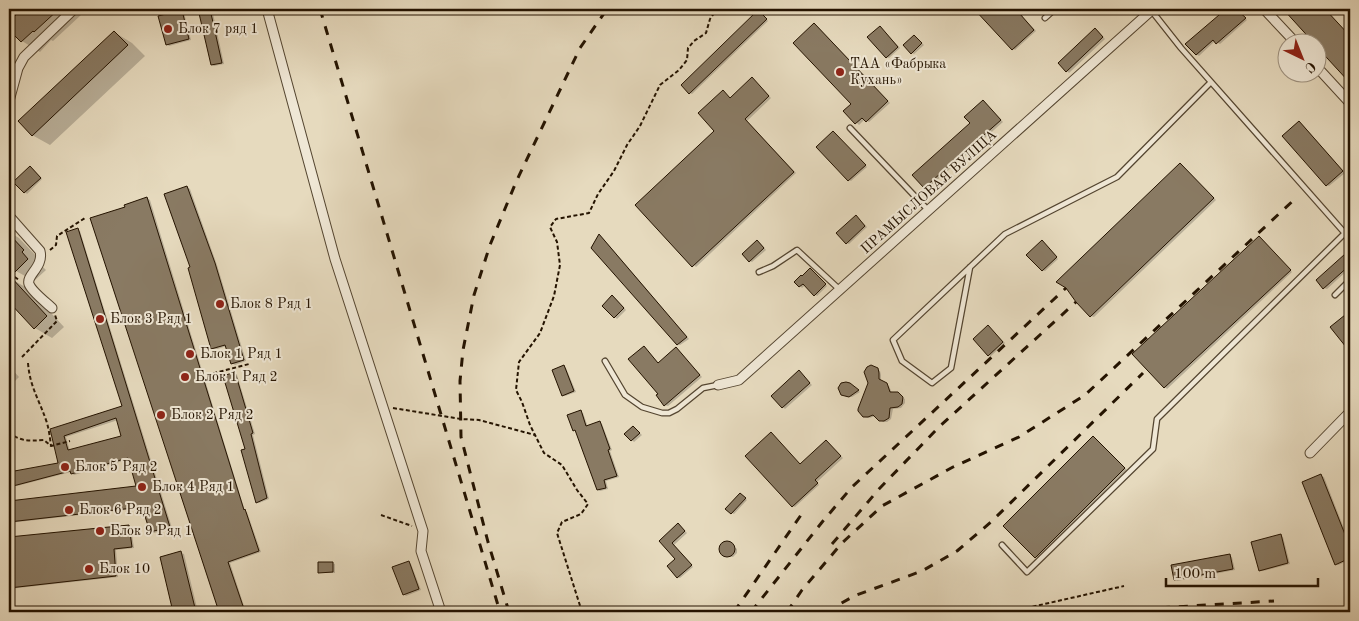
<svg xmlns="http://www.w3.org/2000/svg" width="1359" height="621" viewBox="0 0 1359 621" font-family="'Old Standard TT',serif">
<rect width="100%" height="100%" fill="#e6dabe"/>
<filter id="stains"><feTurbulence type="fractalNoise" baseFrequency=".004" numOctaves="4"/><feColorMatrix values="0 0 0 0 .2 0 0 0 0 .09 0 0 0 0 .02 0 0 0 .5 -.17"/></filter>
<radialGradient id="worn" r=".72"><stop offset=".6" stop-color="#630" stop-opacity="0"/><stop offset="1" stop-color="#630" stop-opacity=".3"/></radialGradient>
<!-- shadow -->
<path fill="#0003" fill-rule="evenodd" d="M24,9H84L79,13L81,15L53,41L51,40L40,52L22,41L9,28L14,23L12,21Z
M161,9H183L191,40L169,46L167,44Z
M199,9H215H212L224,64L214,66L212,65Z
M976,9H1030L1022,16L1036,31L1015,50Z
M1228,9H1236L1247,20L1220,44L1215,41L1199,56L1196,54L1187,44Z
M1284,9H1325L1350,37V81L1316,44V42H1315Z
M761,13L768,21L692,94L690,93Z
M817,26L890,103L869,122L865,119L859,125L845,111L852,104Z
M882,29L900,48L889,58L887,57Z
M1098,31L1105,39L1069,73L1067,71Z
M114,32L132,43L145,56L50,145L32,135Z
M914,36L924,45L914,54L912,53Z
M754,80L771,98L747,121L796,173L696,267L636,205L716,131L731,99Z
M984,102L1003,122L927,189L925,187L914,175L972,124Z
M1302,124L1345,173L1329,186L1327,185Z
M834,132L867,167L851,181L849,180Z
M1180,164L1216,200L1094,317L1091,316L1077,302Z
M33,169L42,179L27,194L25,192Z
M187,187L190,189L217,265L246,361L235,365L232,363L227,346L214,350L212,349L192,268Z
M147,198L150,200L245,511L247,512L261,552L230,563L246,612H220L92,219L127,208Z
M858,218L867,227L849,244L847,243Z
M78,230L80,231L172,528L154,533L151,532L143,508L9,523L11,538L129,526L131,528L134,548L116,550L118,577L9,589V576L18,575L17,561L9,562V502L138,488L130,459L74,475L71,472L17,486L14,485L9,486V473L60,464L51,430L123,406ZM118,420L123,437L70,451L66,437Z
M9,232L19,238L41,261L39,263L46,270L34,281L16,271L9,263Z
M602,237L689,339L680,345L678,344Z
M1262,239L1292,272L1167,389L1165,387Z
M760,243L766,250L752,262L750,261Z
M1044,243L1058,259L1045,271L1042,270Z
M1345,256L1350,260V268L1327,289L1324,288Z
M812,271L827,286L817,296L805,285L802,288L800,286Z
M11,279L29,289L64,327L52,338L35,328L9,300V281Z
M615,298L626,310L617,319L615,317Z
M988,327L1005,343L991,356L989,355Z
M646,349L659,364L676,349L702,377L668,406L665,405L660,394Z
M9,366L19,377L9,387Z
M564,366L566,368L576,392L565,396L563,395Z
M877,369L880,371L881,375V381L889,386L892,393L899,395L905,399V403L901,408L893,409L891,419L887,422H883L876,416L869,418L864,417Z
M799,372L812,385L785,409L772,396Z
M235,373L237,375L255,434L253,435L269,499L259,503L257,502L246,450Z
M851,385L860,392L852,397H847L844,395Z
M581,412L583,413L588,427L600,422L602,424L612,450L610,451L619,477L606,481L608,489L600,491L598,490L577,432L574,430Z
M633,427L642,435L634,442L632,440Z
M1096,439L1127,470L1038,558L1005,526Z
M828,443L843,458L817,482L819,485L795,507L793,506L801,465Z
M1321,476L1324,477L1350,544V560L1338,565L1336,564Z
M742,496L747,500L734,514L732,513Z
M678,524L687,533L674,545L693,567L680,578L678,577L677,559L660,541Z
M1280,535L1283,537L1290,564L1263,571L1260,570Z
M729,543L737,549V553L733,557H728L722,553L721,548L723,545Z
M181,553L184,554L198,612H174L161,558Z
M1230,556L1232,557L1235,570L1177,581L1175,579Z
M409,562L411,564L421,590L406,596L404,594Z
M332,563L335,564V573H322L319,572Z"/>
<!-- building -->
<path fill="#897a63" stroke="#241300" fill-rule="evenodd" d="M22,9H59L34,32L33,31L21,42L9,30V22Z
M198,9H210L222,63L211,65Z
M974,9H1026L1020,14L1034,30L1012,50Z
M1226,9H1236L1246,18L1216,44L1213,40L1196,55L1185,44Z
M1283,9H1325L1350,36V83L1316,46V42H1313Z
M182,10L189,39L166,45L158,16Z
M758,10L767,19L689,94L681,85Z
M814,23L888,101L866,122L862,118L855,124L843,111L851,104L793,43Z
M880,26L898,47L886,58L867,37Z
M1095,28L1103,37L1066,72L1058,63Z
M114,31L128,45L32,136L18,121Z
M914,35L922,43L911,54L903,45Z
M752,77L769,96L745,119L794,172L692,267L635,205L714,131L698,113L723,90L730,98Z
M983,100L1001,120L924,188L912,175L970,123L964,117Z
M1299,121L1343,171L1326,186L1282,136Z
M833,131L866,165L848,181L816,147Z
M1180,163L1214,198L1090,317L1076,302L1066,288L1056,282Z
M30,166L41,178L24,193L13,182Z
M187,186L215,263L244,360L231,364L225,345L211,349L188,268L190,267L164,194Z
M147,197L244,510L245,509L259,551L228,562L245,612H219L90,218L125,207L124,205Z
M856,215L865,226L846,244L836,233Z
M78,228L170,527L150,532L142,507L9,522V501L136,486L128,458L71,474L70,471L13,486V484L9,485V472L58,463L50,429L122,406L66,232ZM116,418L121,436L68,450L64,436Z
M9,234L24,250L22,252L28,259L15,272L9,265Z
M599,234L687,337L677,345L591,248Z
M1259,236L1291,270L1164,388L1132,354Z
M757,240L764,248L749,262L742,254Z
M1042,240L1057,257L1042,271L1026,255Z
M1345,254L1350,260V265L1323,289L1316,280Z
M810,268L826,284L814,296L803,284L799,287L794,282L801,275L802,276Z
M9,275L47,316L34,329L9,302Z
M612,295L624,308L614,318L602,306Z
M1350,311V352L1330,327Z
M988,325L1003,342L988,356L973,339Z
M644,346L658,363L676,347L700,375L664,406L656,395L658,394L628,359Z
M564,365L574,391L562,396L552,370Z
M871,365L878,368L879,373V379L887,383L890,392H898L903,397L902,404L898,407L890,408L889,418L884,421H879L873,415L868,417H863L858,411V409L868,383L864,372L867,367Z
M799,370L810,383L782,408L771,396Z
M235,372L253,433L251,434L267,498L256,503L241,450L245,449L223,376Z
M846,382L850,383L859,390L849,397L841,395L838,388L841,383Z
M581,410L586,426L600,421L610,449L608,450L617,476L604,480L606,488L597,490L575,430L573,431L567,415Z
M633,426L640,433L631,441L624,434Z
M771,432L800,464L826,440L841,456L815,480L818,483L792,507L745,456Z
M1093,436L1125,468L1035,558L1003,526Z
M1321,474L1350,547V558L1335,565L1302,482Z
M740,493L746,498L731,514L725,509Z
M678,523L685,531L672,543L692,565L677,578L667,566L675,559L659,541Z
M129,525L132,547L114,549L116,576L9,588V537Z
M1281,534L1288,563L1259,571L1251,542Z
M719 549a8 8 0 1 1 16 0a8 8 0 1 1-16 0Z
M181,551L196,612H173L160,557Z
M1230,554L1233,569L1174,580L1171,565Z
M409,561L419,589L403,595L392,567Z
M318,562H333V572L318,573Z"/>
<g fill="none" stroke-linecap="round" stroke-linejoin="round">
<!-- lane casing -->
<g stroke="#544530" stroke-width="7">
<path id="lane" d="M1151,10L1181,48L1350,239
M1045,18L1055,9
M850,128L928,210
M970,267L951,368L932,383L902,361L893,340L1005,234L1117,177L1211,82
M759,272L773,266L797,250L839,289
M1335,295L1350,280
M605,361L625,395L642,407L662,413H669L677,409L703,388L718,385
M1002,545L1027,572L1153,449L1157,419L1345,233"/>
</g>
<!-- street casing -->
<g stroke="#544530" stroke-width="11">
<path id="street" d="M267,9L335,259L423,531L421,551L441,612
M1264,9L1295,42
M1316,66L1350,103
M9,101L18,68L24,57L74,9
M9,216L40,251C44,267 26,275 29,284C32,292 47,303 52,308
M718,385L739,380L1153,9
M1310,453L1350,412"/>
</g>
<!-- path -->
<path stroke="#241300" stroke-width="2" stroke-dasharray="4 2.5" stroke-linecap="butt" d="M50,250L56,245L57,236L85,218
M9,276L12,275L19,280
M22,357L57,321L55,315
M28,363C30,388 40,401 47,423C49,430 50,438 51,446
M207,375L249,364
M393,408L461,419L479,420L535,435
M9,432C20,442 30,441 44,440L51,446L70,441
M381,515L412,526
M582,612L557,533L562,522L581,514L588,504L577,490L562,465L544,453L530,425L522,402L516,390L519,362L540,333L554,296L560,265L557,242L550,227L556,219L589,213L598,194L614,171L627,145L640,126L660,85L679,70L687,60L688,48L694,41L706,33L710,19L717,9
M981,612L1018,610L1124,586"/>
<!-- lane -->
<use href="#lane" stroke="#efe7d5" stroke-width="4.5"/>
<!-- street -->
<use href="#street" stroke="#efe7d5" stroke-width="9"/>
<!-- rail -->
<path stroke="#241300" stroke-width="3" stroke-dasharray="9 9" stroke-linecap="butt" d="M320,9L500,612
M832,544L879,489L939,427L1076,302
M509,612L488,542L461,437L460,381L463,350L474,295L490,245L516,182L580,48L607,9
M734,612L801,515
M751,612L823,521L852,487L1066,288
M787,612L802,590L842,543L882,506L953,467L1019,437L1085,395L1297,197
M826,612L854,596L922,571L957,551L991,522L1143,373
M1089,612L1274,601"/>
</g>
<!-- markers -->
<g fill="#8f2418" stroke="#efe7d5" stroke-width="2">
<circle cx="168" cy="29" r="5"/>
<circle cx="840" cy="72" r="5"/>
<circle cx="220" cy="304" r="5"/>
<circle cx="100" cy="319" r="5"/>
<circle cx="190" cy="354" r="5"/>
<circle cx="185" cy="377" r="5"/>
<circle cx="161" cy="415" r="5"/>
<circle cx="65" cy="467" r="5"/>
<circle cx="142" cy="487" r="5"/>
<circle cx="69" cy="510" r="5"/>
<circle cx="100" cy="531" r="5"/>
<circle cx="89" cy="569" r="5"/>
</g>
<g text-anchor="middle" dominant-baseline="central" stroke-width="4" stroke-linejoin="round" paint-order="stroke">
<!-- poi labels -->
<g font-size="14" fill="#241300" stroke="#efe7d5" text-anchor="start">
<text x="178" y="29">Блок 7 ряд 1</text>
<text x="850" y="64">ТАА «Фабрыка<tspan x="850" dy="16">Кухань»</tspan></text>
<text x="230" y="304">Блок 8 Ряд 1</text>
<text x="110" y="319">Блок 3 Ряд 1</text>
<text x="200" y="354">Блок 1 Ряд 1</text>
<text x="195" y="377">Блок 1 Ряд 2</text>
<text x="171" y="415">Блок 2 Ряд 2</text>
<text x="75" y="467">Блок 5 Ряд 2</text>
<text x="152" y="487">Блок 4 Ряд 1</text>
<text x="79" y="510">Блок 6 Ряд 2</text>
<text x="110" y="531">Блок 9 Ряд 1</text>
<text x="99" y="569">Блок 10</text>
</g>
<!-- street labels -->
<g font-size="14" fill="#241300" stroke="#efe7d5">
<text transform="translate(929 192) rotate(-42)">ПРАМЫСЛОВАЯ ВУЛІЦА</text>
</g>
</g>
<!-- margin -->
<rect width="1359" height="621" fill="none" stroke="#e6dabe" stroke-width="30"/>
<rect x="10" y="10" width="1339" height="601" fill="none" stroke="#241300" stroke-width="2.5"/>
<rect x="15" y="15" width="1329" height="591" fill="none" stroke="#241300"/>
<!-- north arrow -->
<g transform="translate(1302 58) rotate(137)"><circle r="24" fill="#efe7d5" stroke="#9e9280"/>
<path d="M0-4L9 19L0 12L-9 19Z" fill="#8f2418"/>
<text y="-8" font-size="14" font-weight="bold" text-anchor="middle" fill="#241300">С</text>
</g>
<!-- scale -->
<path d="M1166 578v8h152v-8" fill="none" stroke="#241300" stroke-width="2.5"/>
<text x="1174" y="578" font-size="15" fill="#241300" stroke="#efe7d5" stroke-width="4" paint-order="stroke">100 m</text>
<rect width="100%" height="100%" filter="url(#stains)"/>
<rect width="100%" height="100%" fill="url(#worn)"/>
</svg>
